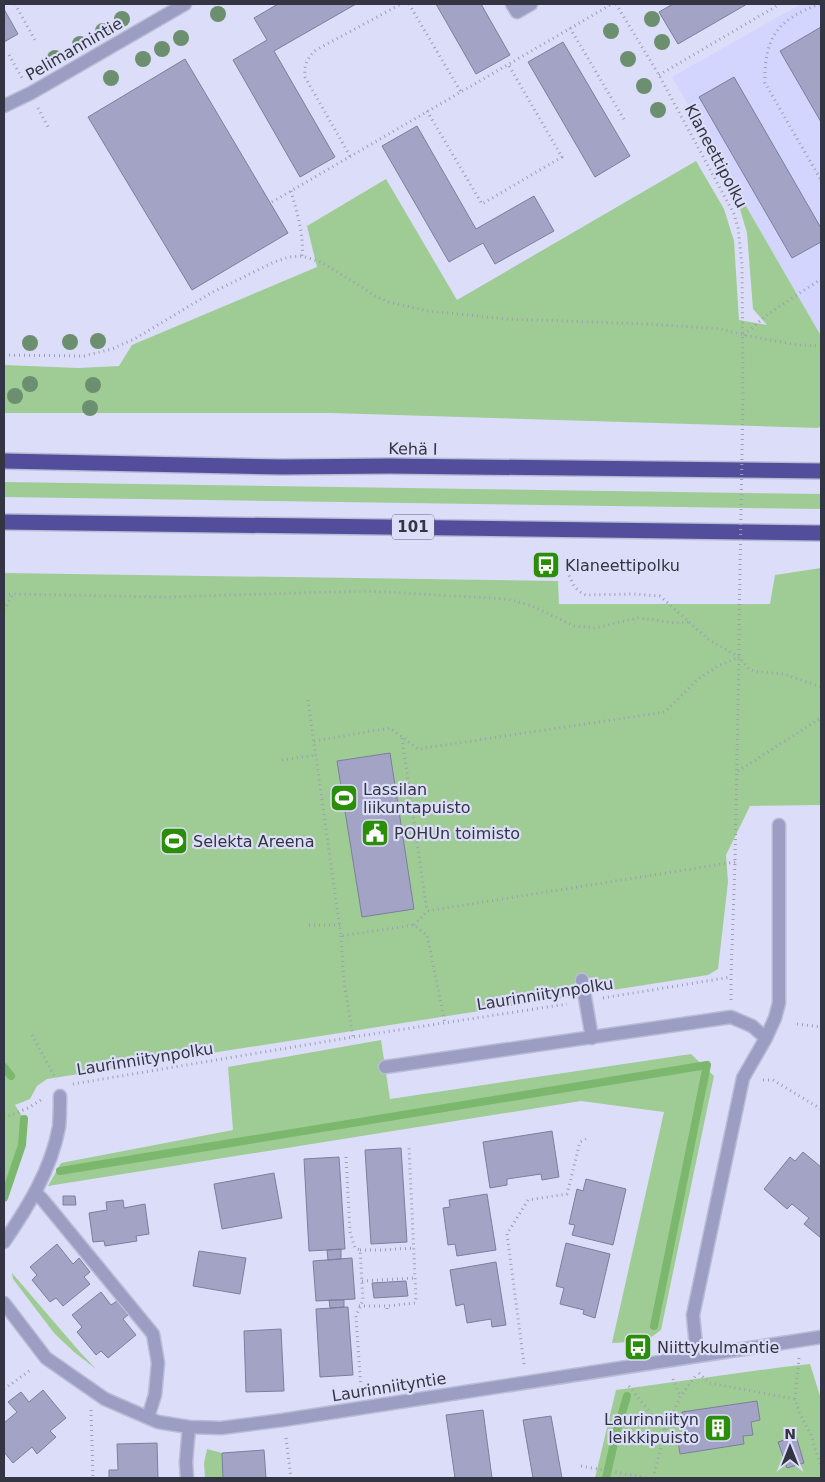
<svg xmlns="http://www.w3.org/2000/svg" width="825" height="1482" viewBox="0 0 825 1482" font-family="'DejaVu Sans',sans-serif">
<rect width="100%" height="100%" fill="#dcddf9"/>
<!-- built -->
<path fill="#d3d5ff" d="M801,4H821V336L672,77Z"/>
<!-- green -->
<path fill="#9fcc95" d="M696,161L724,209L734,241L739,320L767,325L753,309L747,233L740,209L727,173L821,336V426L818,428L331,413H4V365L78,368L119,366L132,345L317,267L307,226L386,179L457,300Z
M4,482L821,494V509L4,497Z
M821,568V805L750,806L726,855L728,882L718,969L708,975L47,1079L37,1086L30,1099L15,1105L24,1119L22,1145L4,1198V573L558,581L559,604H770L775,575Z
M381,1040L390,1099L691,1054L714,1076L661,1330L646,1341L612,1343L664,1112L581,1101L48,1186L61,1163L233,1130L228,1067Z
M12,1273L79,1351L96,1369L74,1352L54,1333L13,1279Z
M810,1364L821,1399V1478H595L616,1390L783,1367Z
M207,1449L222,1453L223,1478H205L204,1463Z"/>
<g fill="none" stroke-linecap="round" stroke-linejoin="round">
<!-- stream -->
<path stroke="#7bb86e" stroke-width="8" d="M4,1067L11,1076
M60,1171L707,1065L654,1326
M4,1198L22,1145L24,1119
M606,1478L617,1430L627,1396"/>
</g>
<!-- building -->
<path fill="#a3a4c5" stroke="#7d7e9e" d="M278,4H356L274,51L335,157L300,177L233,60L267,40L254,18Z
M436,4H481L510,55L476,74Z
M673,4H747L678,44L659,12Z
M4,9L18,34L4,42Z
M821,27V122L780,51Z
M563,42L630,156L595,177L528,62Z
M185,59L288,233L192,290L88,117Z
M734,77L821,228V242L792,258L699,97Z
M417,126L476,229L534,196L554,231L495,264L483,243L449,262L382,146Z
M390,753L414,909L362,917L337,761Z
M552,1131L559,1177L542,1180L541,1174L507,1179V1185L490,1188L483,1142Z
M401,1148L407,1242L371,1244L365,1150Z
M803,1152L821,1167V1238L804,1224L809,1218L792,1204L787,1209L764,1189L790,1157L795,1161Z
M339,1157L345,1249L309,1251L304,1159Z
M274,1173L282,1218L222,1229L214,1184Z
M586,1179L626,1189L613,1245L572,1235L575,1225L569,1224L577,1189L583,1191Z
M487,1194L496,1250L457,1256L455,1244L448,1245L443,1208L450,1207L449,1200Z
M63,1196H75L76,1205H63Z
M123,1200L124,1208L145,1204L149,1234L136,1236L137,1241L105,1246L104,1241L93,1242L89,1213L107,1210L106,1202Z
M566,1243L610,1254L595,1318L583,1314L584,1310L560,1304L564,1288L556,1286Z
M57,1244L73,1264L79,1258L90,1272L84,1277L90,1284L63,1306L56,1298L50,1302L32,1280L37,1275L30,1267Z
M341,1249V1259L328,1260L327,1250Z
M199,1251L246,1258L240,1294L193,1286Z
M352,1258L355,1299L316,1301L313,1261Z
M496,1262L506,1325L492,1327L491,1319L467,1323L464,1304L456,1306L450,1270Z
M406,1281L408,1296L374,1298L372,1283Z
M101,1292L111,1305L117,1301L128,1315L123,1319L136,1335L108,1358L101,1351L96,1355L77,1332L82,1327L72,1315Z
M329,1300H344V1307L330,1308Z
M348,1307L353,1375L320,1377L316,1309Z
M281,1329L284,1391L246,1392L244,1331Z
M43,1390L66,1418L50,1431L56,1437L37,1454L32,1447L13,1463L4,1452V1423L17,1412L8,1402L21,1392L29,1402Z
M757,1401L760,1420L751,1422L753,1435L743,1436L744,1444L680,1454L677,1435L685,1433L682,1412Z
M483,1410L492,1478H455L446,1415Z
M551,1416L562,1478H533L523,1420Z
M796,1436L804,1463L787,1468L778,1442Z
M157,1443L158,1478H109V1470H118L117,1444Z
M264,1450L266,1478H223L222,1453Z"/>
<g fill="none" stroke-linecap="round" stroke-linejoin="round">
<!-- minor casing -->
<g stroke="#babbd4" stroke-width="15">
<path id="minor" d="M512,4L517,12L531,4
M4,106L31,93L185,4
M582,980L592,1038
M385,1067L731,1017L752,1026L766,1038
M35,1192L43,1200L153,1334L158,1363L155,1395L148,1417
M4,1242C28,1207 51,1170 59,1127C60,1117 60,1107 60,1096
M4,1303L46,1358L105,1399L158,1422L189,1427L221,1428L283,1420L821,1337
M697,1356L693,1315L743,1078L766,1038L775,1018L779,1003V825
M187,1478L186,1462L189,1427"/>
</g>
<!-- highway casing -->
<g stroke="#babbd4" stroke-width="18">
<path id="highway" d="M4,461L282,467L390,466L821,471
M4,522L821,533"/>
</g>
<!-- path -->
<path stroke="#9d9eb5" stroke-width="3" stroke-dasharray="1 4" stroke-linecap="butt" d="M15,4L35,40
M409,4L461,92
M616,4L659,75L734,214L738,228L742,264L743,395
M820,4C778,19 764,37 765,83L821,180
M570,28L625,121
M9,55L22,78
M659,75L780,4
M38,108L48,127
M427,111L482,204L562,157L508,64
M350,156L305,77C304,65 307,58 316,50L401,4
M291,191C297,213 304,234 302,256
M272,202L612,4
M744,335L768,314L821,279
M4,355L84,356L112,349L136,338L211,293L274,262L289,257L302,256L321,262L349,279L375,296L389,302L428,311L507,319L649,324L721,329L743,335L798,345L821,346
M566,566C570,578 573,590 586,595L633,594L660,596L708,639L739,657L750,670L761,672L784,674L821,687
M4,594H13
M4,610L13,594L164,597L367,591L508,599L532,606L574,626L595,628L638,618L677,623L690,622
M308,700L341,936L414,925L427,935L445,1023
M402,738L427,911
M314,741L390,728L418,749L665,712L698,679L720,665L739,657
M282,760L316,755
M738,771L821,718
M309,925H340
M414,925L427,911L735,862
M341,936L344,982L353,1037
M603,998L731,977
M731,1000V977L735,862L739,657V630
M797,1024L821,1027
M32,1035L56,1079
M763,1080H773L821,1109
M73,1084L353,1037L567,1004
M4,1118L28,1108L41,1100
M346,1157L350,1232L355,1248L360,1250L363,1300L356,1316L361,1390
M360,1250H381L413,1248
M362,1281L415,1278
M359,1306H387
M387,1309V1306L415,1303L416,1298L409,1148
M799,1358L795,1399L799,1412L811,1435L821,1467
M524,1364L507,1234L528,1200L567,1194L580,1142L586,1139
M699,1373L709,1383L795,1399
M673,1379L680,1396
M629,1386L665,1431
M4,1389L32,1369
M91,1410L93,1478
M286,1438L291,1478
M581,1466L648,1478
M653,1478L665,1431L680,1397L697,1374"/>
<!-- minor -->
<use href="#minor" stroke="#9c9dc3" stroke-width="12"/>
<!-- highway -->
<use href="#highway" stroke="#534e9b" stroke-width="15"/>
<!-- path-bridge -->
<path stroke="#9d9eb5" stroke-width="3" stroke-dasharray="1 4" stroke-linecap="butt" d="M739,630L743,395"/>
</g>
<!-- trees -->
<g fill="#6c8f70">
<circle cx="218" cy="14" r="8"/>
<circle cx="122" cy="19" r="8"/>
<circle cx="652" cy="19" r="8"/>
<circle cx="103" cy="31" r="8"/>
<circle cx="611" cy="31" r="8"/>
<circle cx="181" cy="38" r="8"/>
<circle cx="662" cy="42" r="8"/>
<circle cx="80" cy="44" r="8"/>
<circle cx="162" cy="49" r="8"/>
<circle cx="55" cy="58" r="8"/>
<circle cx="143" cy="59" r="8"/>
<circle cx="628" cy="59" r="8"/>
<circle cx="111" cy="78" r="8"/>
<circle cx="644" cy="86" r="8"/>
<circle cx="658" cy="110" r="8"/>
<circle cx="98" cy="341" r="8"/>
<circle cx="70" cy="342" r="8"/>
<circle cx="30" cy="343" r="8"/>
<circle cx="30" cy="384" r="8"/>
<circle cx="93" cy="385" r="8"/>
<circle cx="15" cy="396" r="8"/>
<circle cx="90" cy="408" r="8"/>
</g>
<!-- icons -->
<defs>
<g id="bus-square" transform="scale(1.4375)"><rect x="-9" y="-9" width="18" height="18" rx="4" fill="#2b8e09" stroke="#dcddf9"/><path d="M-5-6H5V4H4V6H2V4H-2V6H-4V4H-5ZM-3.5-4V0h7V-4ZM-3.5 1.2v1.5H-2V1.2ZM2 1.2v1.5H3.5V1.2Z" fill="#fff"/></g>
<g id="stadium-square" transform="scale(1.4375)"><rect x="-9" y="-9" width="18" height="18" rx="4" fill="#2b8e09" stroke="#dcddf9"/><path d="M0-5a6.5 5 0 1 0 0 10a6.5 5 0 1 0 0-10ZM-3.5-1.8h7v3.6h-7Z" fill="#fff"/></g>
<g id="civic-square" transform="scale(1.4375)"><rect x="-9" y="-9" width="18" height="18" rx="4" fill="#2b8e09" stroke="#dcddf9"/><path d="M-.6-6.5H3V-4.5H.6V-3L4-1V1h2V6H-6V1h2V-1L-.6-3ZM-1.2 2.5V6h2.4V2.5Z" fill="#fff"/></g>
<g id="building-square" transform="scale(1.4375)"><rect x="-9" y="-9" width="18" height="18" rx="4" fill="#2b8e09" stroke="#dcddf9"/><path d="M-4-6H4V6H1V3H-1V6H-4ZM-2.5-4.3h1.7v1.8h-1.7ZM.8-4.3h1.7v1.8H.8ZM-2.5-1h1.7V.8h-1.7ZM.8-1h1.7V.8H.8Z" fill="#fff"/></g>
</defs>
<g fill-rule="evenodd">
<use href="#bus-square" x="546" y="565"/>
<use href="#stadium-square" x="344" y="798"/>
<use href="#civic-square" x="375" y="833"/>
<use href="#stadium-square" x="174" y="841"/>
<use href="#bus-square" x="638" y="1347"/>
<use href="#building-square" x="718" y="1428"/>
</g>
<g text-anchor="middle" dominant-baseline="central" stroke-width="4.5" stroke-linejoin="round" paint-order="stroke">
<!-- shield labels -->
<rect fill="#dcddf9" stroke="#666779" stroke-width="1" x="392" y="514.5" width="42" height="25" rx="4"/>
<g font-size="15" font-weight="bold" fill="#343542">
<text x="413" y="527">101</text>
</g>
<!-- street labels -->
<g font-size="16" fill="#343542" stroke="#dcddf9">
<text transform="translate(74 49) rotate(-30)">Pelimannintie</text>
<text transform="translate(716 156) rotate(62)">Klaneettipolku</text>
<text transform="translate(413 449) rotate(1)">Kehä I</text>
<text transform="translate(545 994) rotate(-9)">Laurinniitynpolku</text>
<text transform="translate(145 1059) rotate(-9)">Laurinniitynpolku</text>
<text transform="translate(389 1387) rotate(-9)">Laurinniityntie</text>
</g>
<!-- poi labels -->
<g font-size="16" fill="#343542" stroke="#dcddf9" text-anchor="start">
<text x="565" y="565">Klaneettipolku</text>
<text x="363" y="789">Lassilan<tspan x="363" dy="18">liikuntapuisto</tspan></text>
<text x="394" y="833">POHUn toimisto</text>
<text x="193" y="841">Selekta Areena</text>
<text x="657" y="1347">Niittykulmantie</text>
<text x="699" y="1419" text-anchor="end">Laurinniityn<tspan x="699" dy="18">leikkipuisto</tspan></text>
</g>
</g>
<!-- border -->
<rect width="825" height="1482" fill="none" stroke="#343542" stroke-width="10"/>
<!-- north arrow -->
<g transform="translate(790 1447)" stroke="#dcddf9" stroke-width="4" paint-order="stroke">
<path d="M0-4L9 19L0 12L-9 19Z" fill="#343542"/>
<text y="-8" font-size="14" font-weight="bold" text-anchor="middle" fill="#343542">N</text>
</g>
</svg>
